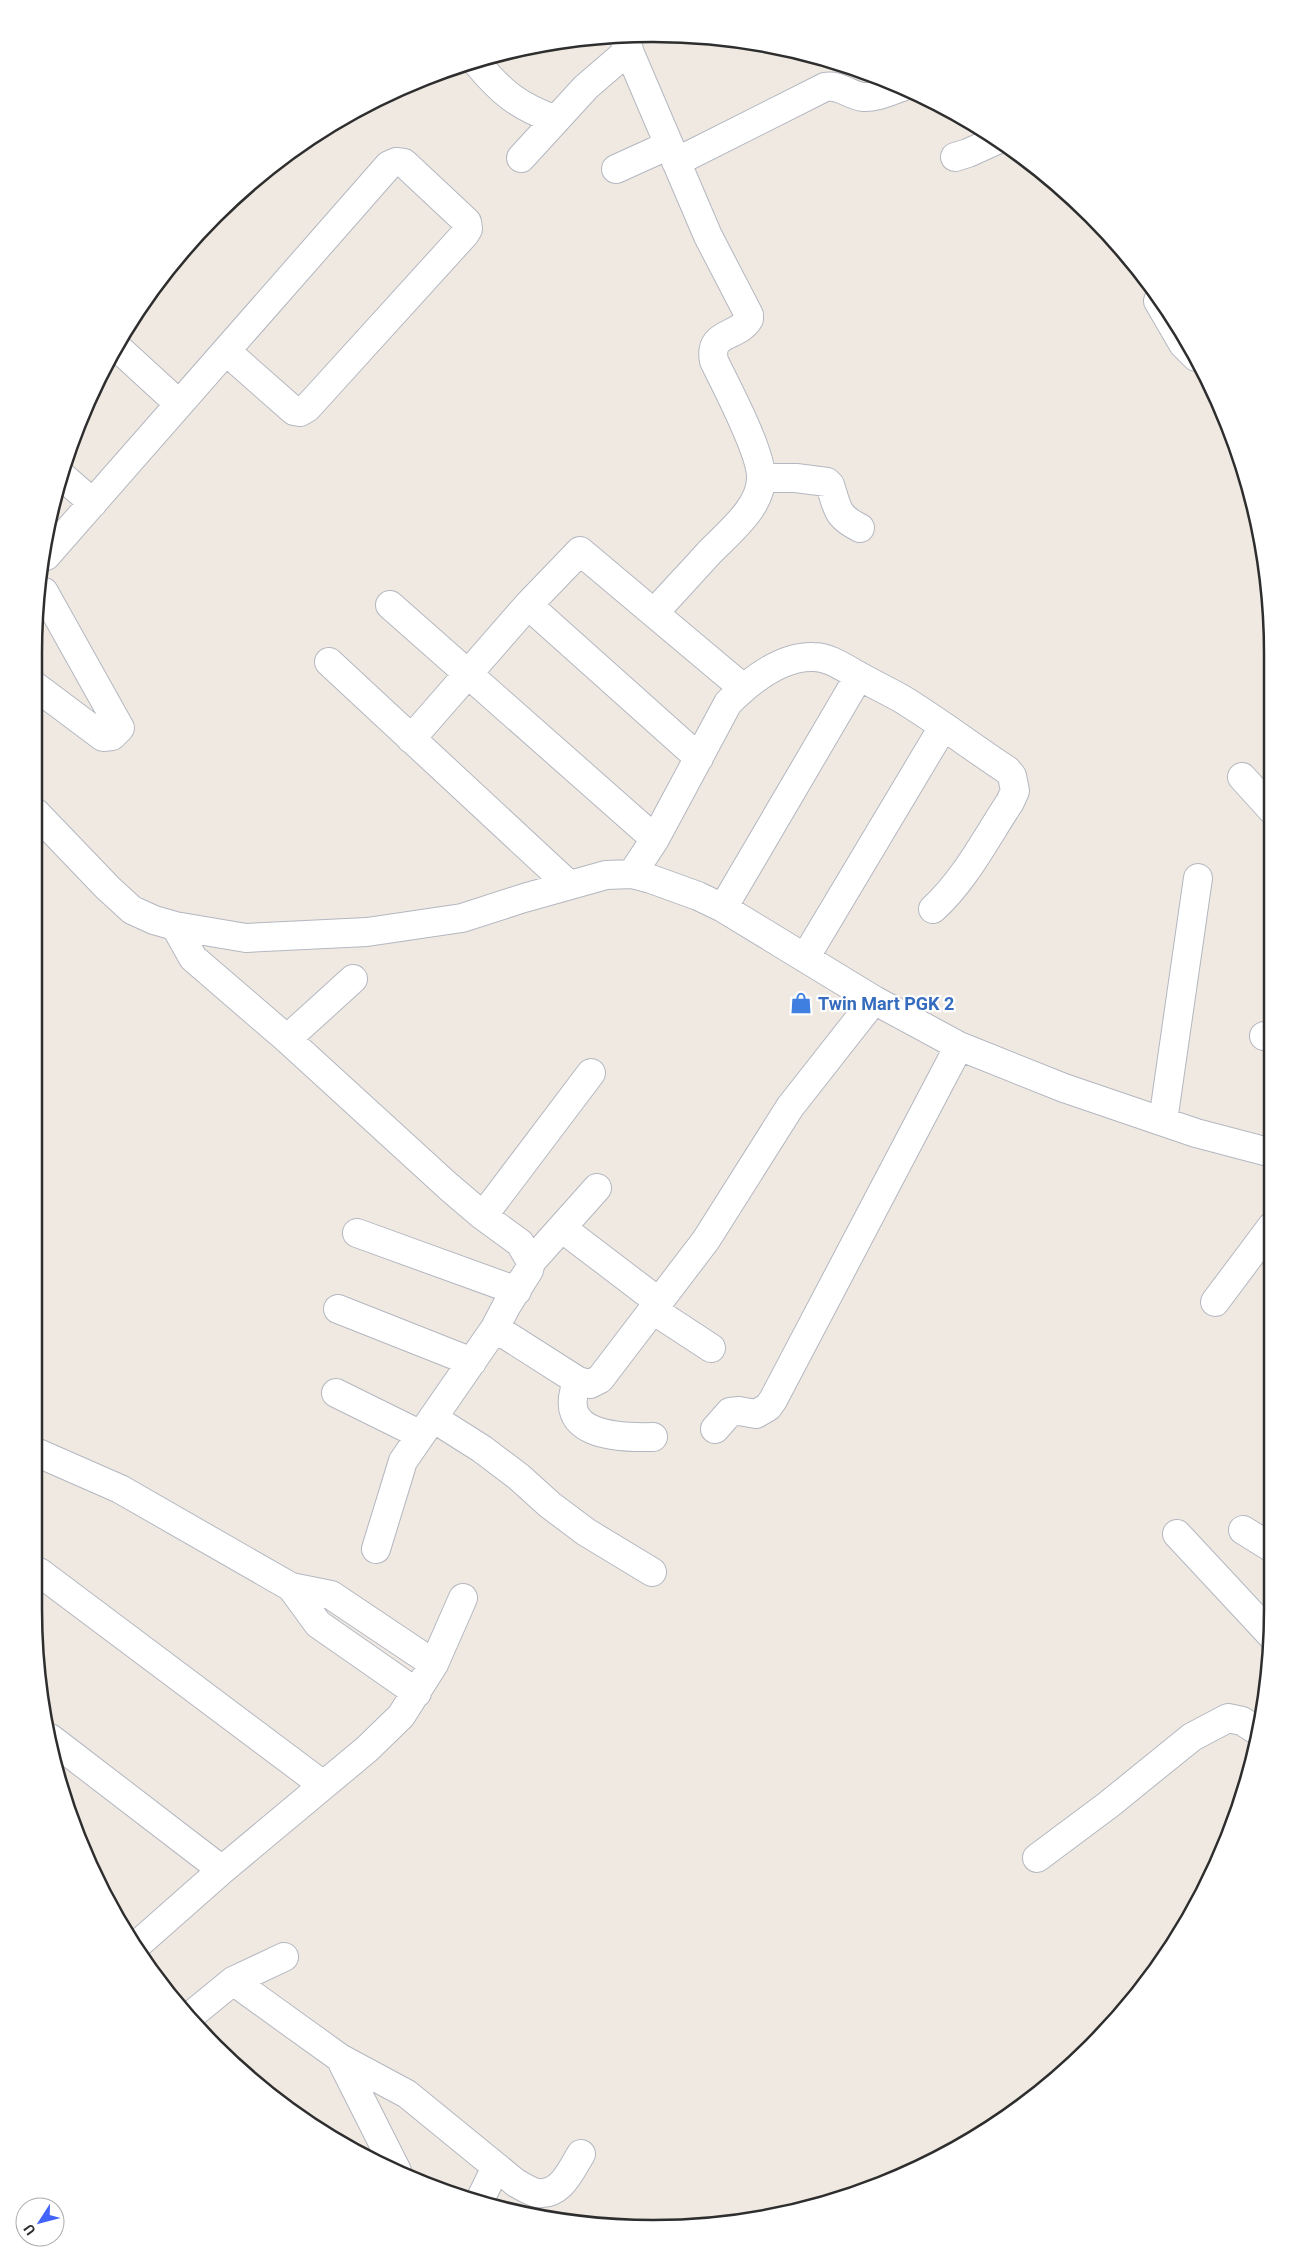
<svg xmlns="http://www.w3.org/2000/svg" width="1307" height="2262" viewBox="0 0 1307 2262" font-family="Roboto,sans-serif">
<rect width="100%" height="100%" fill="#efe9e1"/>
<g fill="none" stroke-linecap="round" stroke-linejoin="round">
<!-- minor casing -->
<g stroke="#b4b7c1" stroke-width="30">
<path id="minor" d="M623,37L708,236L749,315V319C738,338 708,331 714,361C726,386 761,451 761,477C762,507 727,534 708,554C690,574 672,593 654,613
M477,63C502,93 518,106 556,120
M955,157L968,153L999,139
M521,158L586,87L629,50
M676,162L825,87C839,84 849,95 863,97C875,98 890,91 902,87
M616,169L669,145
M1158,301L1183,344L1196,357
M119,349L179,404
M62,476L93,503
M761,478H796L827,482L830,485C838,509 836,516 860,528
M46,556L389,165L396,162L404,163L467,222L468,229L465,234L307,408L300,412L294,411L226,351
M390,605L655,839
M528,605L580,551L743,688
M329,662L569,885
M35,686L103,737L112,736L120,728L44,592
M411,739L528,605L699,758
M1242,777L1272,810
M36,813L108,888L132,910L154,920L175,926L246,938L367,932L462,918L524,898L606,875L632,874L651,879L698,896L723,908L874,1000L959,1046L1064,1088L1196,1133L1272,1153
M632,874L655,839L728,703C749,682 781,656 813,657C830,657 844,668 859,676C873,684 888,691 902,699C938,721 972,747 1007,770L1012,776L1015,791L1010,802C986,838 965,880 933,909
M723,908L859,676
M175,926L193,958L287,1039L449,1187L483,1216L520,1243L531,1262L529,1270L507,1305L495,1328L403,1461L376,1549
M805,958L943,727
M1264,1036L1272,1038
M287,1039L353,979
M1163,1121L1198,878
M483,1216L591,1073
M563,1229L659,1302
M357,1233L517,1291
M531,1262L597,1188
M1215,1302L1272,1226
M338,1309L472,1362
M653,1310L711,1348
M495,1328L578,1381L590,1384L600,1379L706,1240L790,1107L874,1000
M578,1381C554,1435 616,1438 653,1437
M336,1393L421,1435
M433,1418L482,1449L519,1477L550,1505L586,1532L652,1572
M715,1429L730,1412L739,1411L756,1414L768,1407L773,1400L959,1046
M38,1453L120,1489L291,1587L331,1595L434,1664
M1243,1530L1272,1548
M1177,1534L1272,1636
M39,1572L323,1785
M291,1587L318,1624L417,1693
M50,1738L222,1870
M1037,1858L1108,1805L1192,1737L1228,1718L1242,1721L1256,1730
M137,1945L222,1870L367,1749L401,1716L434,1664L463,1598
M233,1981L340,2058L397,2171
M189,2017L233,1981L284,1957
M340,2058L407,2094L516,2183C522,2186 531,2192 537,2193C561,2196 571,2170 581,2154
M479,2202L496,2167"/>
</g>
<!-- minor -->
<use href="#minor" stroke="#fff" stroke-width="28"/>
</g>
<!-- icons -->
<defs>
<g id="shop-bare" transform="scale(1.725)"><path d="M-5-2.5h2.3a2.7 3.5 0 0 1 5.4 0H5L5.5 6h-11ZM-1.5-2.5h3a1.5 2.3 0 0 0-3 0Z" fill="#3f7fe0" stroke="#fff" stroke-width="2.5" paint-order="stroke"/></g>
</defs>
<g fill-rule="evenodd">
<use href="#shop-bare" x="801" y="1003"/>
</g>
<g text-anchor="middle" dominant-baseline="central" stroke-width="4.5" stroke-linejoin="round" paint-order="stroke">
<!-- shop labels -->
<g font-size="18" font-weight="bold" fill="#366cbe" stroke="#fff" text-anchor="start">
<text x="818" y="1003">Twin Mart PGK 2</text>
</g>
</g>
<!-- crop -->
<path d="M0 0H1307V2262H0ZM653 42H653A611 611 0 0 1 1264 653V1609A611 611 0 0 1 653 2220H653A611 611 0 0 1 42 1609V653A611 611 0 0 1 653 42Z" fill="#fff" fill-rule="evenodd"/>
<path fill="none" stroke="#2e2e2e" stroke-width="2.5" d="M653 42H653A611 611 0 0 1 1264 653V1609A611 611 0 0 1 653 2220H653A611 611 0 0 1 42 1609V653A611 611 0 0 1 653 42Z"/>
<!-- north arrow -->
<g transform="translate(40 2222) rotate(234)"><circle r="24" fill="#ffffff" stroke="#ababab"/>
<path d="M0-4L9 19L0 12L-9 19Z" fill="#4264fb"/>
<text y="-8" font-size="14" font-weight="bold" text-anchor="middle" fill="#2e2e2e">U</text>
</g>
</svg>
